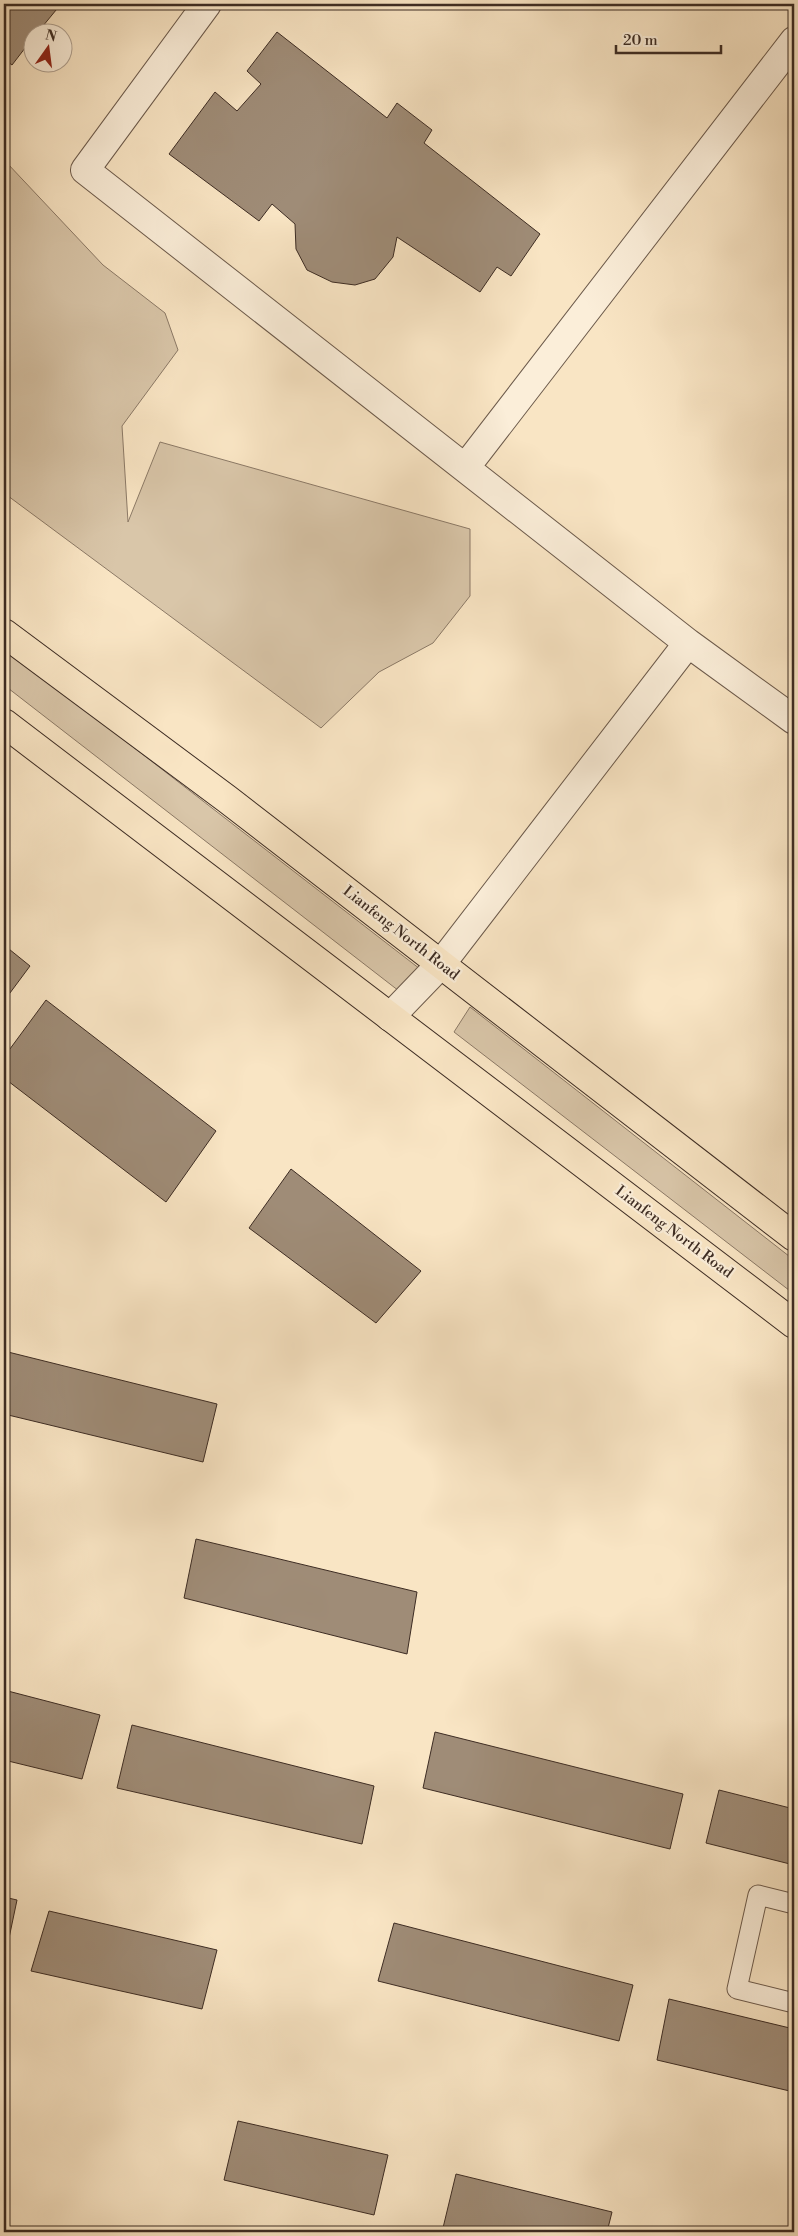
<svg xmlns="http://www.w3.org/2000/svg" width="798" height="2236" viewBox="0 0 798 2236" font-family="'Libre Bodoni',serif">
<rect width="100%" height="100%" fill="#f9e5c4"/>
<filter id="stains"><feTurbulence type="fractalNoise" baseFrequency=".004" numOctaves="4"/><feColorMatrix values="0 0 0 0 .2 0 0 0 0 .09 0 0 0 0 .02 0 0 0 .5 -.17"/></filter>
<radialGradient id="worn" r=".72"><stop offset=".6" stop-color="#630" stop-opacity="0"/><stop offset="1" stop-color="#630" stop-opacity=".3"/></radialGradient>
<!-- green -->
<path fill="#d9c6a9" stroke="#8b7966" d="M7,163L103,265L165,313L178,350L122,426L128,522L160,442L470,529V596L433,643L379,672L321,728L4,493V168Z
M4,647L420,969L399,991L4,685Z
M470,1007L794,1260V1294L454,1032Z"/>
<!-- building -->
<path fill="#9f8c77" stroke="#3d2c23" d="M4,4H61L38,32H32V39L12,65L4,59Z
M277,32L387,118L397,103L432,130L424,143L540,234L511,276L497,267L480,292L397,237L393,257L375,279L355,285L332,282L307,270L296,249L295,224L272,204L259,221L169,154L215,92L237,111L261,84L247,71Z
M4,945L30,966L4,1001Z
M46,1000L216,1131L166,1202L4,1078V1057Z
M291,1169L421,1271L376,1323L249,1228Z
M4,1351L217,1404L203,1462L4,1414Z
M196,1539L417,1592L407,1654L184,1598Z
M4,1690L100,1715L82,1779L4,1760Z
M132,1725L374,1786L362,1844L117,1788Z
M435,1732L683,1794L670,1849L423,1788Z
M719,1790L794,1809V1865L706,1843Z
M4,1897L17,1900L4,1962Z
M49,1911L217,1950L202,2009L31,1971Z
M394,1923L633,1985L619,2041L378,1981Z
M669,1999L794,2029V2092L657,2060Z
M238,2121L388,2155L374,2215L224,2180Z
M456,2174L612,2212L607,2232H442Z
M691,2229L707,2232H690Z"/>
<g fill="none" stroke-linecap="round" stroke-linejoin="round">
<!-- service casing -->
<g stroke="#6c5a4b" stroke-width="21">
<path id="service" d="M794,1904L758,1895L737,1989L794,2003"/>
</g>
<!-- minor casing -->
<g stroke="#6c5a4b" stroke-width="30">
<path id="minor" d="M207,4L85,170L688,643L441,964L390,1017
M465,468L794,41
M688,643L794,720"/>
</g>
<!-- primary casing -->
<g stroke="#3d2c23" stroke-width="30">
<path id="primary" d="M4,633L227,799L794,1237
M4,723L794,1324"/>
</g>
<!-- service -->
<use href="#service" stroke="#fbeed9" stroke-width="19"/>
<!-- minor -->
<use href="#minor" stroke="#fbeed9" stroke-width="28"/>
<!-- primary -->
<use href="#primary" stroke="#f9e5c4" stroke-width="28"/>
</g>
<g text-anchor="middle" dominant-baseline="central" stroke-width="4.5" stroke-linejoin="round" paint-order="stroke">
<!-- street labels -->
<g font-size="15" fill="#3d2c23" stroke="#fbeed9">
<text transform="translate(401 933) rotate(38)">Lianfeng North Road</text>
<text transform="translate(674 1232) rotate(37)">Lianfeng North Road</text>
</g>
</g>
<!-- margin -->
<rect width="798" height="2236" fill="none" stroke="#f9e5c4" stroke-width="20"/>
<rect x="5" y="5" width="788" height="2226" fill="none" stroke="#3d2c23" stroke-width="2.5"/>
<rect x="10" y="10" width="778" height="2216" fill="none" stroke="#3d2c23"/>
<!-- north arrow -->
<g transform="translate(48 48) rotate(14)"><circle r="24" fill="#fbeed9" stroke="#afa090"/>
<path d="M0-4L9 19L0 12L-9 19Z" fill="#8f2418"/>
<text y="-8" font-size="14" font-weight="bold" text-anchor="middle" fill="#3d2c23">N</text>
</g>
<!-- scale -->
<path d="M616 45v8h105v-8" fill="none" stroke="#3d2c23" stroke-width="2.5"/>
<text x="623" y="45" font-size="15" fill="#3d2c23" stroke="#fbeed9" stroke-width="4" paint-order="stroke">20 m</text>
<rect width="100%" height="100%" filter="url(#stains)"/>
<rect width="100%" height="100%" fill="url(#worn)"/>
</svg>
